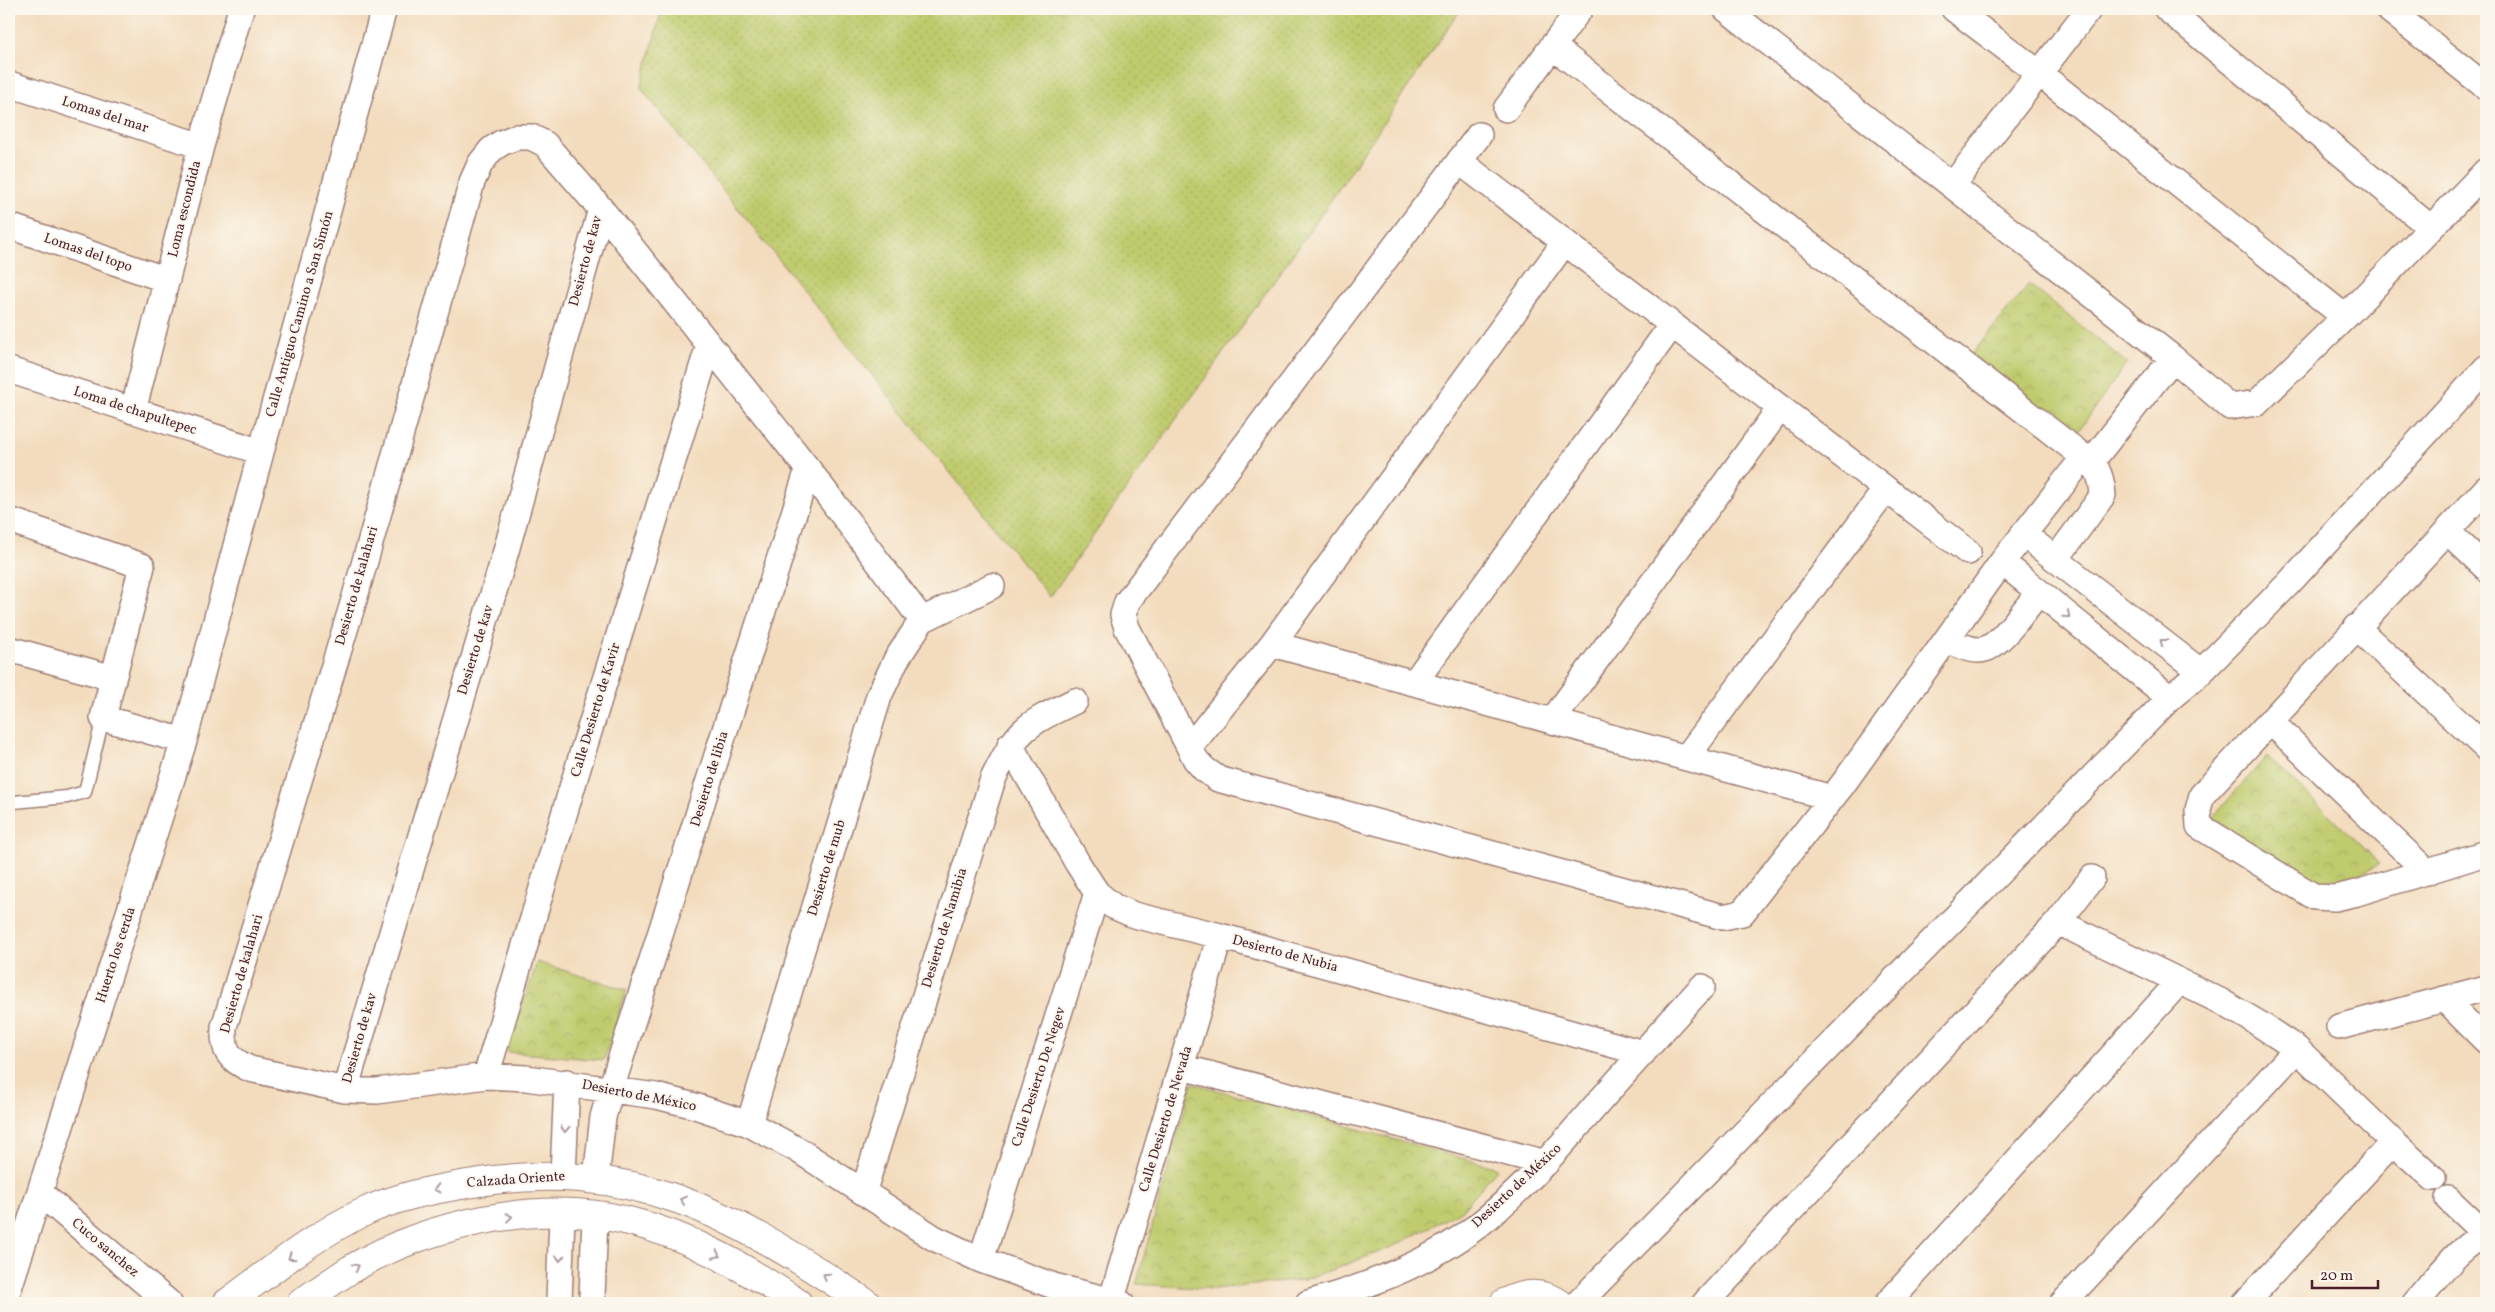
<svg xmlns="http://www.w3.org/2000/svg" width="2495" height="1312" viewBox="0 0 2495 1312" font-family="Vollkorn,serif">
<defs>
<pattern id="grass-dots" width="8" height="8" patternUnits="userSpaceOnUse" patternTransform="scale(1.25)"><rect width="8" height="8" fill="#bfcb6d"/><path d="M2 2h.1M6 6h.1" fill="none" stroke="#a6ae5f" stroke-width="1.8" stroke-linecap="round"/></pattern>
<pattern id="park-crowns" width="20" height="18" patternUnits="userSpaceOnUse" patternTransform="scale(1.25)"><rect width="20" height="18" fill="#bfcb6d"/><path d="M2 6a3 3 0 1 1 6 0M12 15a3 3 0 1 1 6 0" fill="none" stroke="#a6ae5f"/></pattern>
</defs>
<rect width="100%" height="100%" fill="#fbf7ec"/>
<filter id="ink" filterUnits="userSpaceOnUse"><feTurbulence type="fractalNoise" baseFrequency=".02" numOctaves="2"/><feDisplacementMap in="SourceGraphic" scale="10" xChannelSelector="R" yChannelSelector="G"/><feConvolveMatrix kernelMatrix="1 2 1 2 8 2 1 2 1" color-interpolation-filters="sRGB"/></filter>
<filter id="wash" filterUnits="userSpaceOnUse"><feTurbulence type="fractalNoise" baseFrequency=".0096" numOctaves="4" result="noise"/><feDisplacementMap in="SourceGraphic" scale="20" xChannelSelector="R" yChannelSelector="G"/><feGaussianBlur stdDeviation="1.12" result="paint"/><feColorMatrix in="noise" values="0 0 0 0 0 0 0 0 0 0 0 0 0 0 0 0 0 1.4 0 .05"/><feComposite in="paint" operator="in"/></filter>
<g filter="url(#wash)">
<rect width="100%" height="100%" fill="#f3dcbd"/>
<!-- grass -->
<path fill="url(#grass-dots)" stroke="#84754c" d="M658,9H1461L1321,215L1050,597L641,88L660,16Z"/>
<!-- park -->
<path fill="url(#park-crowns)" stroke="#84754c" d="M2029,284L2127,363L2075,436L1971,355Z
M2267,756L2380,863L2333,891L2252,845L2212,818Z
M537,962L627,990L604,1060L507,1052Z
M1192,1083L1498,1168L1461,1211L1390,1248L1304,1280L1213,1289L1136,1284Z"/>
</g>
<g filter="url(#ink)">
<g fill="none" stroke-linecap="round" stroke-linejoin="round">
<!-- service casing -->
<g stroke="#9e7e74" stroke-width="15">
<path id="service" d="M9,801L14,802L67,797L85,792L103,718"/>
</g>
<!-- minor casing -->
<g stroke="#9e7e74" stroke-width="28">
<path id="minor" d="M1726,9L2173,358L2230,407L2257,403L2345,317L2486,171
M1954,9L2039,73L2345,317
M2167,9L2431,228
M2388,9L2486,87
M1552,46L2084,457C2098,464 2102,480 2103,495L2056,559
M9,84L201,146
M1506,109L1580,9
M1479,135L1127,602L1123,615L1127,628L1196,760L1204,769L1218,779L1723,917L1742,913L1843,784L2002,562L2084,457
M1459,161L1968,552
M1952,186L2089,9
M9,226L167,280
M9,370L261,452
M133,411L201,146L241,9
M2092,461L2173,358
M2486,489L2202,795L2198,810L2199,826L2315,897L2335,898L2357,893L2486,853
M9,520L142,566L103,718L184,741
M2447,531L2486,568
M2023,534L2201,672
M2002,562L2170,698
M922,620L808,469L601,209L545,144L531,137H516L501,143L491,150L480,164L472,182L354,600L224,1027C223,1051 228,1059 250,1069L345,1090L377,1091L486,1076L526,1078L656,1096L695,1106L749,1124L798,1150L934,1238L981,1260L1054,1286L1121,1303
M2356,627L2486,748
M1947,640C1958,644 1973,653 1985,649C2001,645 2028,605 2039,592
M1272,644L1832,798
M9,649L113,678
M1414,683L1672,325
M1552,721L1780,408
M2270,721L2427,872
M1010,745L1078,864L1097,893L1113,906L1134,915L1220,936L1643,1053
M1190,747L1272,644L1565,242
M1686,758L1886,489
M2058,922L2220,1001L2258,1023L2297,1049L2393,1142L2433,1178
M2444,999L2486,1041
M2339,1027L2486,988
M1182,1067L1546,1163
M486,1076L583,751L709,345
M345,1090L506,551L601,209
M749,1124L879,696L896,660L922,620L992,586
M563,1176L567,1082
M596,1178L603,1117L611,1089L808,469
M864,1190L993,779C1018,728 1025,725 1075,701
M40,1193L169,1303
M2448,1199L2486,1235
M981,1260L1097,893
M9,1288L184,741L261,452L384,9
M592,1298L595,1216
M559,1302L562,1214
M1111,1302L1220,936
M1308,1303C1367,1287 1427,1264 1476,1227C1522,1191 1560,1147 1598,1103C1633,1064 1667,1025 1702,987
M1578,1303L2170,698L2201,672L2289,583L2486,368
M1705,1303L2058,922L2092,878
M1888,1303L2179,982
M2063,1303L2297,1049
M2245,1303L2393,1142
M2415,1303C2432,1285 2462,1241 2486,1236"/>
</g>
<!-- tertiary casing -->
<g stroke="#9e7e74" stroke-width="30">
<path id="tertiary" d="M227,1303C270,1272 313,1236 362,1213C395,1197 431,1190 467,1184C632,1155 734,1215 866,1303
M301,1303C317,1292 334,1280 351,1269C429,1223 540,1199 629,1221C690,1236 746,1268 798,1303
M1504,1303C1523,1293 1541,1291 1559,1303"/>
</g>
<!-- service -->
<use href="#service" stroke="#fff" stroke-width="12"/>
<!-- minor -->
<use href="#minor" stroke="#fff" stroke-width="25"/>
<!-- tertiary -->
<use href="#tertiary" stroke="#fff" stroke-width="28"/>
</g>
<!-- one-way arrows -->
<defs><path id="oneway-chevron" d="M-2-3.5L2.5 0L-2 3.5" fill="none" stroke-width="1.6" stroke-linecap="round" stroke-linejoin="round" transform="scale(1.25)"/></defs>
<g stroke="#ae9aa0">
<use href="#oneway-chevron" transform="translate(2067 615) rotate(39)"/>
<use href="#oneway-chevron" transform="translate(2163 642) rotate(-142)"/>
<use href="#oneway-chevron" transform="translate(565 1129) rotate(93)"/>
<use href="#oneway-chevron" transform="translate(437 1189) rotate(167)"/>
<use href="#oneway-chevron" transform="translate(683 1200) rotate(-163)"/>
<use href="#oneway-chevron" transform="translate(509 1217) rotate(-6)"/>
<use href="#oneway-chevron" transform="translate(717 1255) rotate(26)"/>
<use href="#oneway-chevron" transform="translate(291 1257) rotate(145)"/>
<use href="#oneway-chevron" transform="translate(560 1258) rotate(92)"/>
<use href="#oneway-chevron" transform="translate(356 1267) rotate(-29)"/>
<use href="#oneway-chevron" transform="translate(826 1276) rotate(-146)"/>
</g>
</g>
<g text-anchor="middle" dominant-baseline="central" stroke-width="4" stroke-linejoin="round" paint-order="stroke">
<!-- street labels -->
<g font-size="14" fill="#4a1f2b" stroke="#fbf7ec">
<text transform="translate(105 115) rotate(18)">Lomas del mar</text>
<text transform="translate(185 209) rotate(-76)">Loma escondida</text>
<text transform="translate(88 253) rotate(19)">Lomas del topo</text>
<text transform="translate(586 261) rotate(-75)">Desierto de kav</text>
<text transform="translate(300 314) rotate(-74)">Calle Antiguo Camino a San Simón</text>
<text transform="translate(135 411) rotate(18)">Loma de chapultepec</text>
<text transform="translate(357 586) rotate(-74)">Desierto de kalahari</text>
<text transform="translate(476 650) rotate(-73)">Desierto de kav</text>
<text transform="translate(596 710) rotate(-73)">Calle Desierto de Kavir</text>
<text transform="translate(710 779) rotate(-73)">Desierto de libia</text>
<text transform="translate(827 868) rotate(-73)">Desierto de mub</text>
<text transform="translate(945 928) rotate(-73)">Desierto de Namibia</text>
<text transform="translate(1285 954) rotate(15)">Desierto de Nubia</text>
<text transform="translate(116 955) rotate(-72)">Huerto los cerda</text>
<text transform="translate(242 974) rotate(-74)">Desierto de kalahari</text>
<text transform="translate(360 1038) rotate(-74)">Desierto de kav</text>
<text transform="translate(1039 1077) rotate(-72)">Calle Desierto De Negev</text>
<text transform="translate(639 1096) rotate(11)">Desierto de México</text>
<text transform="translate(1166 1119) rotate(-73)">Calle Desierto de Nevada</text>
<text transform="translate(516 1180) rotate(-4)">Calzada Oriente</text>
<text transform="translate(1517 1186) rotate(-43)">Desierto de México</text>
<text transform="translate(105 1248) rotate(40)">Cuco sanchez</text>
</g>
</g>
<!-- margin -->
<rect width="2495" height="1312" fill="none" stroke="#fbf7ec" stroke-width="30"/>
<!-- scale -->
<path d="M2312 1280v8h66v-8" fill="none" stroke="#4a1f2b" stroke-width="2.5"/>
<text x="2320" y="1280" font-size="15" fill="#4a1f2b" stroke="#fbf7ec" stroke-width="4" paint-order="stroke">20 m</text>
</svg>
